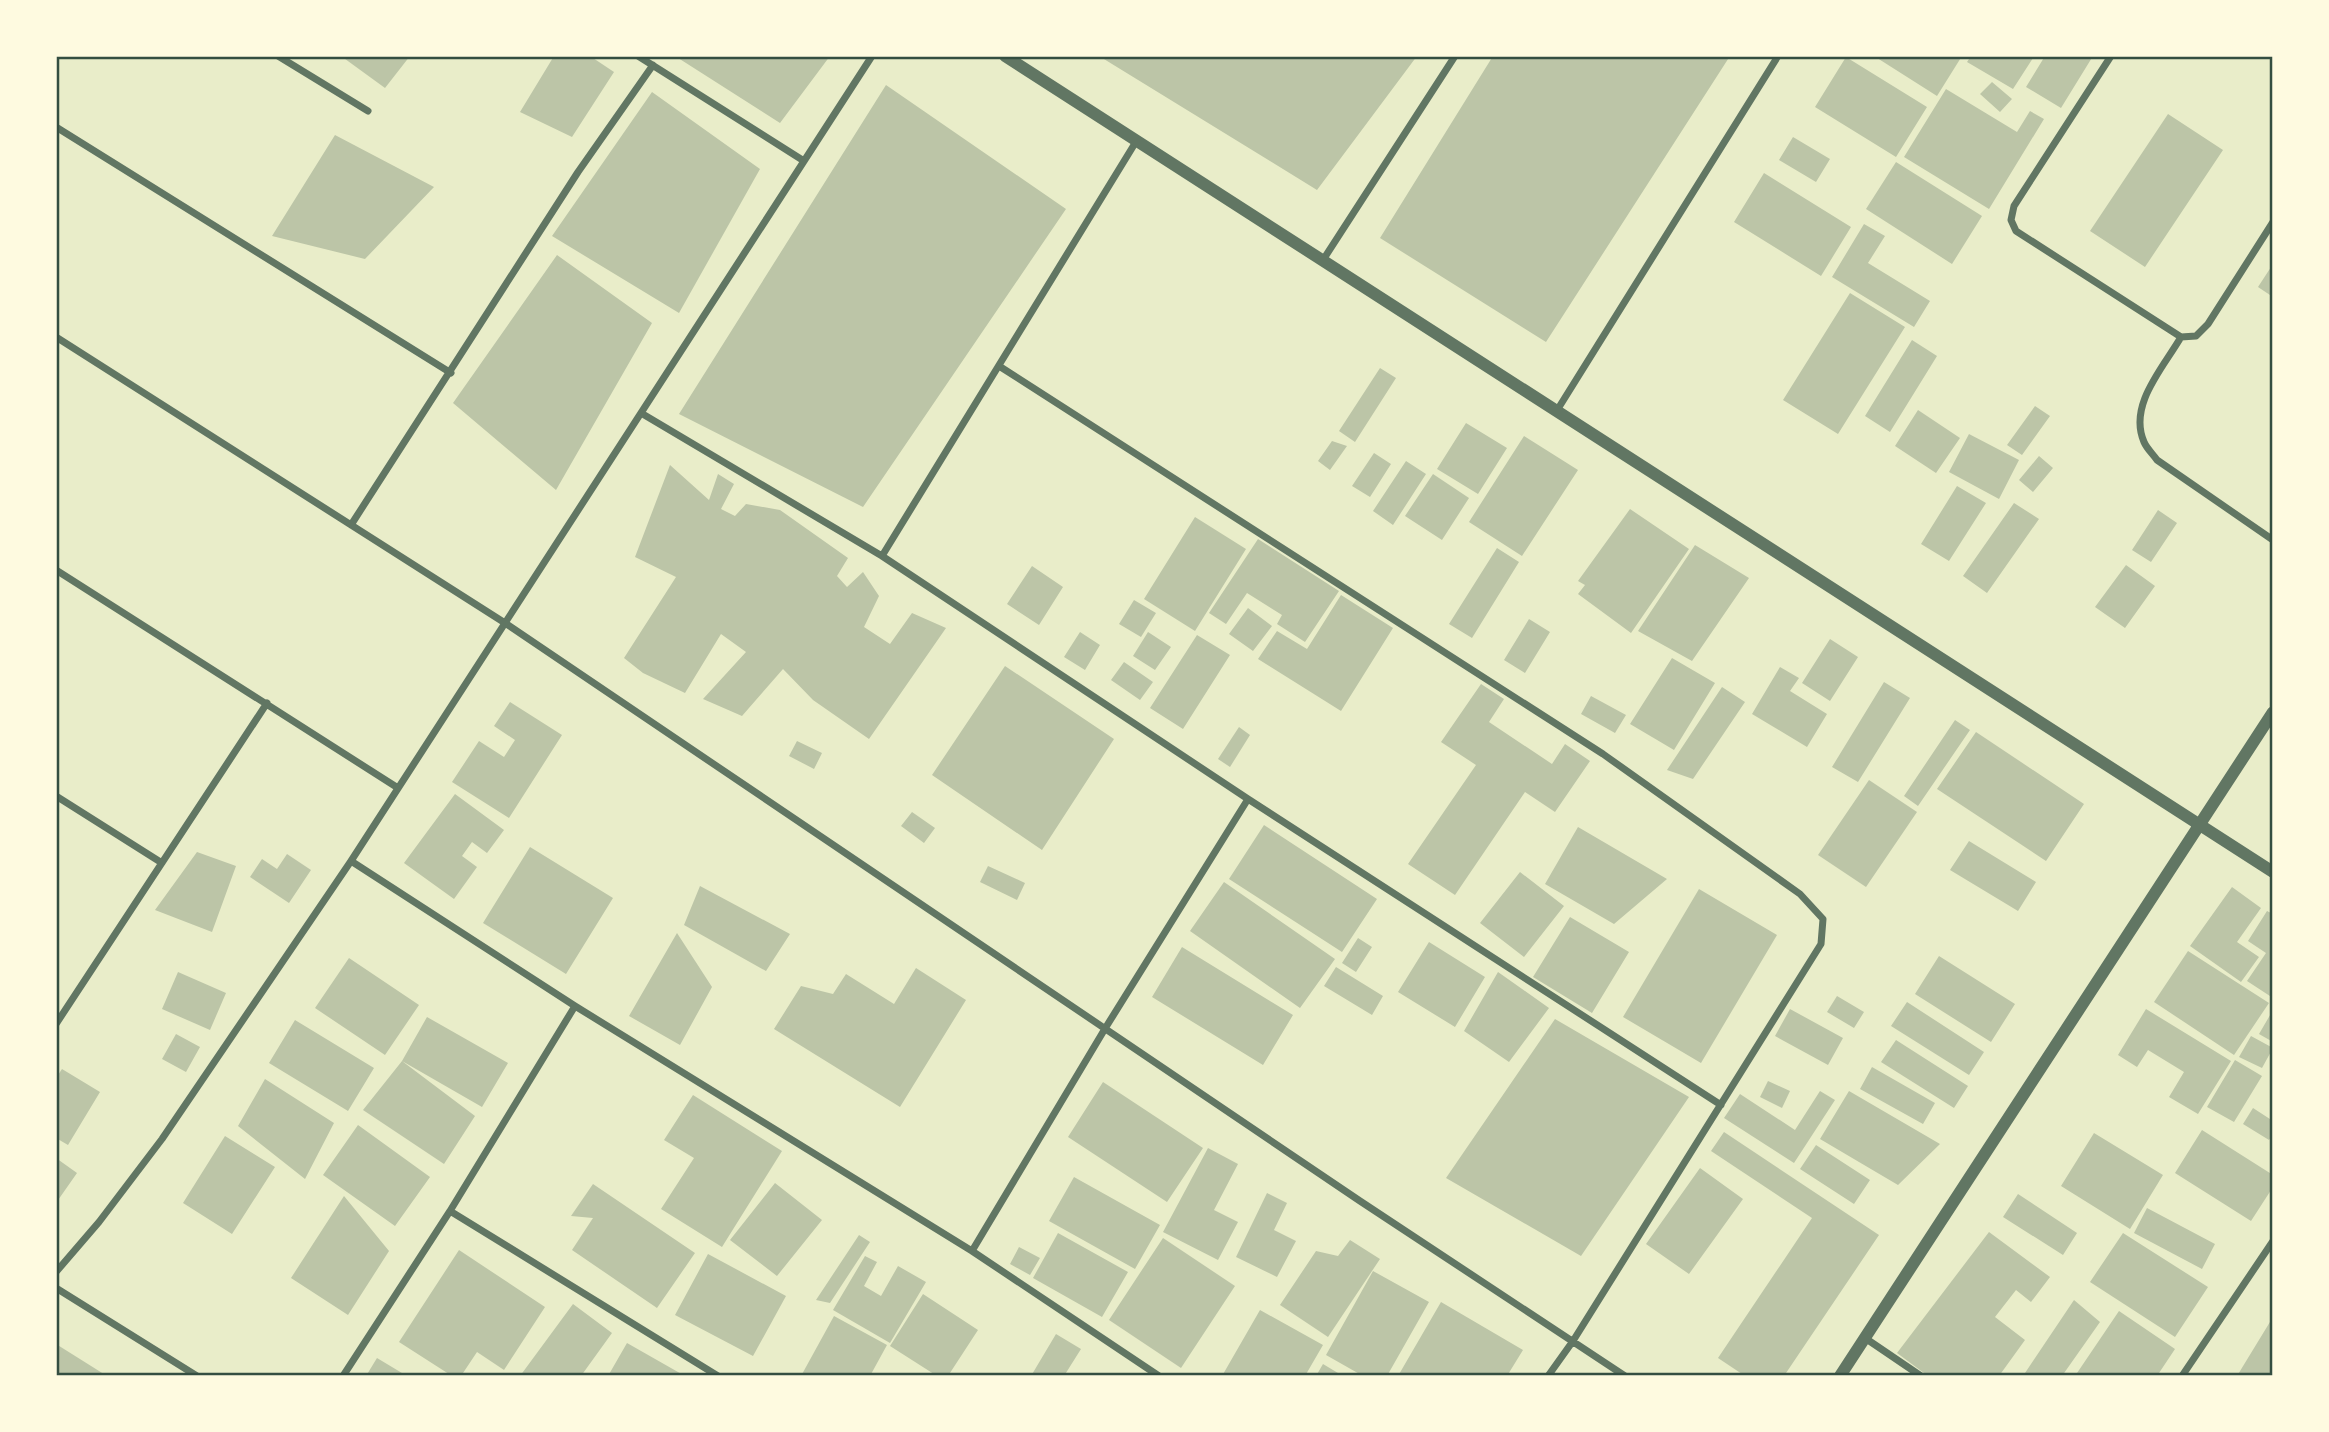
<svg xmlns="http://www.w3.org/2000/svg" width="2329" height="1432" viewBox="0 0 2329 1432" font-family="Spectral,serif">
<rect width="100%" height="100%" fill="#e9edc9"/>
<!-- building -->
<path fill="#bcc5a7" d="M341,56H410L385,88Z
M554,56H590L614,72L572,137L520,112Z
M675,56H830L780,123Z
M1099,56H1417L1317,190Z
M1493,56H1730L1546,342L1380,238Z
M1874,56H1962L1937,96Z
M1971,56H2030L2033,58L2013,89L1967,62Z
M2045,56H2093L2061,108L2026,87Z
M1846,57L1927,107L1896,157L1815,107Z
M1992,82L2012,99L2000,112L1980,94Z
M886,85L1066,209L863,507L679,414Z
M1946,89L2017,132L2030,111L2044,119L1989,209L1904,157Z
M652,92L760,169L679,313L552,236Z
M2168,114L2223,150L2145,267L2090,231Z
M335,135L434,187L365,259L272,236Z
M1793,137L1830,159L1816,182L1779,160Z
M1896,162L1982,216L1952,264L1866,209Z
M1764,173L1851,227L1821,276L1734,222Z
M1864,224L1885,236L1868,263L1930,301L1914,327L1832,277Z
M557,255L652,323L556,490L453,403Z
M2273,264V297L2258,287Z
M1850,293L1905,327L1838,434L1783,400Z
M1912,340L1937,356L1890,432L1865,416Z
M1380,368L1396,378L1355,442L1339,431Z
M2035,406L2050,416L2022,455L2007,445Z
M1918,410L1960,438L1936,473L1895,446Z
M1466,423L1507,448L1478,494L1437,469Z
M1969,434L2019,460L1999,499L1949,472Z
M1524,436L1578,470L1522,556L1469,522Z
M1332,441L1347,446L1330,470L1318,461Z
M1374,453L1391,464L1370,497L1352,486Z
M2039,456L2053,468L2033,492L2019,480Z
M1406,461L1426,474L1393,525L1373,511Z
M670,465L709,500L718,474L734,484L721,509L735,516L746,504L780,510L848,558L837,576L847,587L863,572L879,596L864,627L890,644L912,613L946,628L869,739L813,700L783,669L742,716L703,699L746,652L721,634L685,693L643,673L624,658L676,577L635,557Z
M1433,474L1469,498L1442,540L1405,516Z
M1957,486L1986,503L1949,561L1921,544Z
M2014,503L2039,519L1987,593L1963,576Z
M1630,509L1689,549L1631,633L1578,594L1585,585L1578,581Z
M2158,510L2177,523L2151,562L2132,550Z
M1195,517L1246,549L1195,631L1144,599Z
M1258,539L1339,591L1305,642L1277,624L1282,615L1247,593L1226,624L1209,613Z
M1695,545L1749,578L1692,661L1638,631Z
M1497,548L1519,562L1472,638L1449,624Z
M2126,565L2155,586L2125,628L2095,607Z
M1032,566L1063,587L1039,625L1007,604Z
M1341,595L1393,628L1341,711L1258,659L1277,631L1307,649Z
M1134,600L1156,613L1141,637L1119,624Z
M1248,608L1272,626L1253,651L1229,634Z
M1529,619L1550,632L1525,673L1504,660Z
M1080,632L1100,645L1085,670L1064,657Z
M1148,632L1171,647L1155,670L1133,656Z
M1197,635L1230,655L1183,729L1150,708Z
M1830,639L1858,657L1830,701L1802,683Z
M1672,658L1715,683L1674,750L1630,724Z
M1124,662L1153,682L1140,700L1111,680Z
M1005,666L1114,739L1042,850L932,775Z
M1780,667L1799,678L1790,691L1827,714L1807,747L1752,714Z
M1884,682L1910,698L1858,782L1832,767Z
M1481,684L1504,699L1489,722L1552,764L1565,744L1590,761L1555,812L1525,792L1455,895L1408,864L1476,765L1441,742Z
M1722,687L1745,702L1693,779L1667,770Z
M1591,696L1626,715L1615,733L1581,714Z
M510,702L562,735L509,818L452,782L479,741L504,757L515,740L494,726Z
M1955,720L1970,730L1918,806L1904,796Z
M1239,727L1250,735L1230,767L1218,759Z
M1976,732L2084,804L2046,861L1937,789Z
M797,741L822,753L814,769L789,756Z
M1869,780L1917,812L1866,887L1818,855Z
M455,794L504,830L487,853L472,842L462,856L477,867L454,899L404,863Z
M912,812L935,828L924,843L901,826Z
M1264,825L1377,899L1342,952L1229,879Z
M1578,827L1667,879L1614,924L1545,884Z
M1969,841L2036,882L2018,911L1950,870Z
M530,847L613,898L566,974L483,923Z
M197,852L236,866L212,932L155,910Z
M287,854L311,870L289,903L250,877L262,859L277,869Z
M988,866L1025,883L1017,900L980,882Z
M1520,872L1564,906L1524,957L1480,923Z
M1224,882L1335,959L1300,1008L1190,931Z
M700,886L790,934L766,971L684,925Z
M2232,887L2261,908L2237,942L2259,957L2241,982L2190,946Z
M1699,889L1777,935L1701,1063L1623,1017Z
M2267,911L2273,914V998L2247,981L2266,953L2248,941Z
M1570,917L1629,952L1592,1013L1533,977Z
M677,933L712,987L680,1045L629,1016Z
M1358,938L1372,947L1356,972L1342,963Z
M1429,942L1485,977L1455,1027L1398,992Z
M1182,947L1293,1015L1263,1065L1152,997Z
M2188,951L2269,1003L2234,1055L2154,1002Z
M1939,956L2015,1004L1991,1042L1915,994Z
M349,958L419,1005L385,1055L315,1008Z
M1336,967L1383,996L1372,1015L1324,986Z
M916,968L966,1000L900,1107L774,1029L801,986L833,994L846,974L894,1004Z
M178,972L226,993L210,1030L162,1009Z
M1498,972L1549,1008L1509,1062L1464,1031Z
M1837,996L1864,1012L1854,1028L1827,1012Z
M1907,1002L1984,1052L1969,1075L1891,1026Z
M1790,1009L1843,1038L1828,1065L1775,1036Z
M2146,1009L2231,1061L2198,1114L2169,1097L2184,1072L2148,1050L2137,1067L2118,1055Z
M2273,1010V1042L2259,1034Z
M427,1017L508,1063L482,1107L402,1061Z
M1555,1019L1689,1097L1581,1256L1446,1178Z
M295,1020L374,1068L348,1111L269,1063Z
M176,1034L200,1047L186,1072L162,1059Z
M2251,1036L2273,1048L2262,1068L2239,1057Z
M1896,1040L1968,1086L1954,1108L1881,1062Z
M2235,1060L2262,1076L2234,1122L2207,1107Z
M402,1061L475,1116L444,1164L363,1110Z
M1872,1067L1935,1103L1923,1124L1860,1089Z
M62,1069L100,1092L68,1145L56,1138V1078Z
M265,1079L334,1123L305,1179L238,1126Z
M1768,1081L1790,1091L1782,1108L1760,1097Z
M1103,1082L1203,1148L1167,1202L1068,1137Z
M1820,1091L1835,1100L1794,1163L1724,1118L1740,1094L1795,1130Z
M1849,1091L1940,1144L1898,1185L1820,1139Z
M693,1095L782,1151L722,1247L661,1209L694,1158L664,1140Z
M2253,1108L2273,1121V1134L2269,1140L2243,1124Z
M358,1125L430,1177L395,1226L323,1175Z
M2202,1130L2273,1175V1187L2251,1221L2175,1173Z
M1724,1132L1879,1235L1784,1376H1745L1718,1358L1812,1218L1711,1151Z
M2094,1133L2163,1175L2130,1229L2061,1186Z
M225,1136L275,1167L232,1234L183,1203Z
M1816,1145L1870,1180L1854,1204L1800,1169Z
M1208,1148L1238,1164L1214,1210L1238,1222L1218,1260L1163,1232Z
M56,1158L77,1173L56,1203Z
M1700,1168L1743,1199L1689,1274L1646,1244Z
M1074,1177L1160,1225L1135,1269L1049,1221Z
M775,1183L822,1220L777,1276L730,1240Z
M593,1184L695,1253L657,1308L572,1250L593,1218L571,1216Z
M1267,1193L1287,1203L1274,1230L1296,1241L1277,1277L1236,1257Z
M2018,1194L2077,1233L2063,1255L2003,1217Z
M344,1196L389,1251L348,1315L291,1278Z
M2147,1208L2215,1244L2202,1269L2134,1233Z
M1989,1232L2050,1277L2031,1302L2016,1290L1995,1317L2025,1340L1999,1376H1928L1897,1353Z
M1058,1233L1128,1272L1102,1317L1033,1278Z
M2123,1233L2208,1287L2175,1337L2090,1282Z
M859,1235L870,1242L830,1303L816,1300Z
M1163,1238L1235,1286L1181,1368L1109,1320Z
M1350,1240L1380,1259L1328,1337L1280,1305L1316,1251L1338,1256Z
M1019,1247L1040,1258L1030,1275L1010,1264Z
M459,1250L545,1307L504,1370L477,1352L461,1376H452L399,1342Z
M708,1254L786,1296L753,1356L675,1315Z
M865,1256L877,1262L864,1286L881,1296L898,1266L926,1282L890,1343L833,1310Z
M1373,1271L1429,1302L1387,1376H1363L1326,1355Z
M923,1294L978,1330L948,1376H937L890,1346Z
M2074,1300L2100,1322L2062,1376H2023Z
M1441,1302L1523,1350L1507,1376H1398Z
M573,1304L612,1333L581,1376H520Z
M1260,1310L1323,1345L1305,1376H1222Z
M2119,1311L2175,1349L2157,1376H2075Z
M834,1316L887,1345L870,1376H801Z
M2273,1317V1376H2237Z
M1056,1334L1081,1349L1064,1376H1031Z
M627,1343L685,1376H608Z
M56,1344L107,1376H56Z
M377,1358L407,1376H366Z
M1323,1364L1343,1376H1316Z"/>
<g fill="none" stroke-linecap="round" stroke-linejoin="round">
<!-- minor -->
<path stroke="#617663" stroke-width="7" d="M278,56L368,111
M638,56L804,161
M2111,56L2014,206L2011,220L2016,231L2181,337L2196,336L2208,324L2273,222
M56,127L451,373
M1323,260L1455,56
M56,337L505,623L1360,1201L1625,1376
M2181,337C2163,368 2128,405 2144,442C2147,449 2153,454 2157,460L2273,540
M999,366L1603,754L1800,894L1823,919L1821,944L1573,1341L1548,1376
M1556,412L1778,56
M641,413L882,556L1248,799L1721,1105
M351,525L578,172L653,65
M882,556L1137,140
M56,570L398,788
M56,796L162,863
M351,861L575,1006L972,1251L1159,1376
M56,1024L267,703
M450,1211L718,1376
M972,1251L1106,1027L1248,799
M56,1272L99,1222L162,1139L351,861L872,56
M56,1288L197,1376
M1865,1338L1921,1376
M343,1376L450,1211L575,1006
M2182,1376L2273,1241"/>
<!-- tertiary -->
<path stroke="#617663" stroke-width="12" d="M1005,56L2273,872
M1840,1376L2273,712"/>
</g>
<!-- border -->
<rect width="2329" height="1432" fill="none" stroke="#fefae0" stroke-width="116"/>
<rect x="58" y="58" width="2213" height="1316" fill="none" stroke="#344e41" stroke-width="2.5"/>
</svg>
